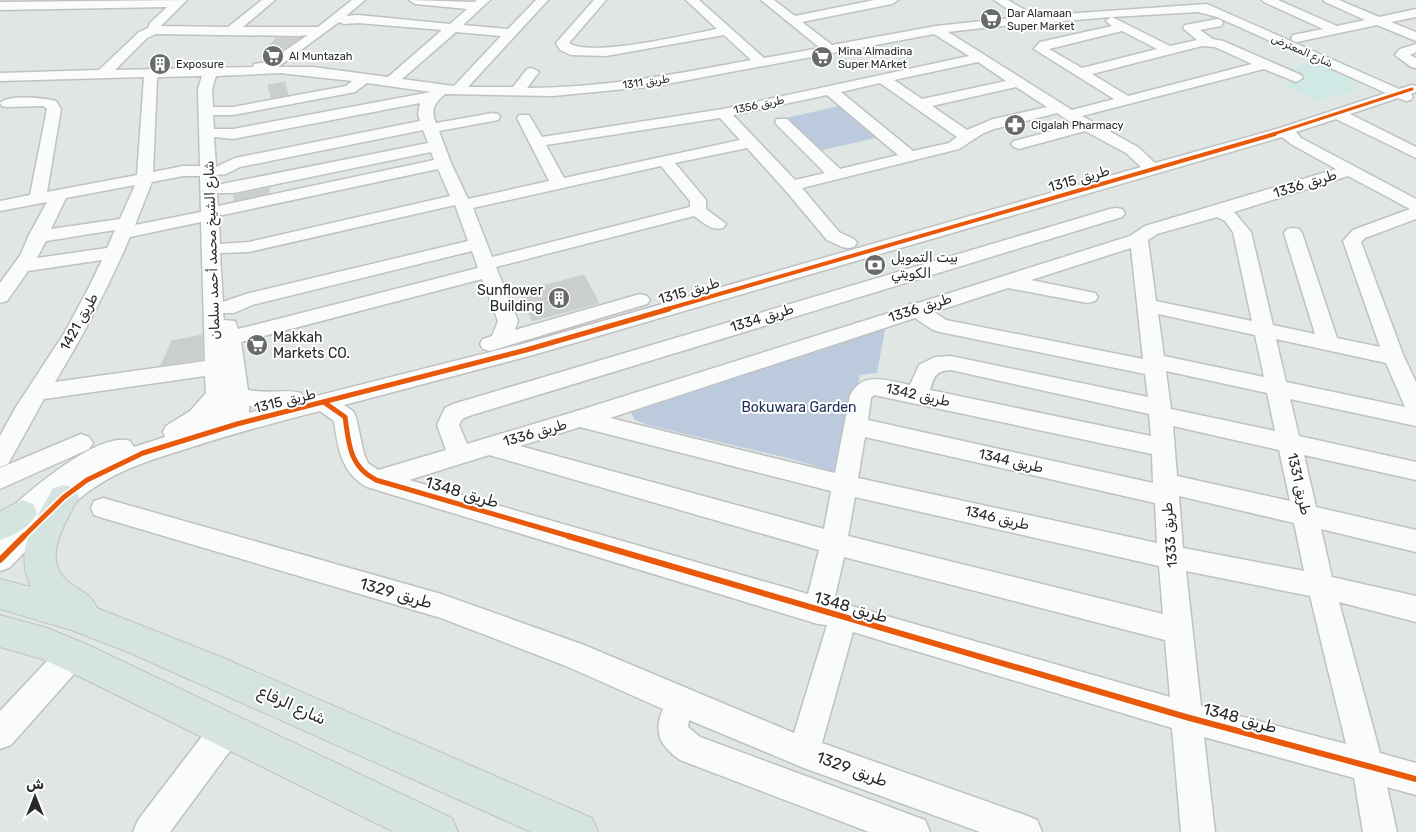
<svg xmlns="http://www.w3.org/2000/svg" width="1416" height="832" viewBox="0 0 1416 832" font-family="Rubik,'Noto Sans Arabic',sans-serif">
<rect width="100%" height="100%" fill="#dfe6e3"/>
<!-- green -->
<path fill="#bccade" d="M839,106L880,137L818,151L786,118Z
M886,324L877,373L860,375L837,473L792,459L648,425L635,420L630,411Z"/>
<!-- sand -->
<path fill="#d0e9e4" d="M1316,62C1329,68 1353,76 1358,90L1317,101L1282,85L1302,79L1280,69Z"/>
<!-- building -->
<path fill="#cacfcd" stroke="#cbd1cf" d="M276,38H301L284,49H266Z
M285,82L288,95L271,98L268,85Z
M269,188V193L234,201V195Z
M584,275L599,303L532,321L519,292Z
M202,335L203,359L161,365L172,341Z"/>
<g fill="none" stroke-linecap="round" stroke-linejoin="round">
<!-- minor casing -->
<g stroke="#c0c1c0" stroke-width="3">
<path id="minor" d="M187,0L161,26L228,27L262,0H275L243,27H318L352,0H365L346,16L358,15L450,24L467,9L415,4L409,0L474,2L477,0H490L463,25L508,29L536,0H548L468,87H513L527,69L532,68L539,72L527,88C603,88 677,74 751,60L724,35L606,56L571,55L560,50L556,43L594,0H606L569,43C590,58 688,34 717,29L686,0H699L764,58L820,48L761,0H774L795,16L874,0H898L892,4L802,22L832,45L936,26L1020,17L994,0H1008L1035,16L1207,4L1399,89L1412,85L1416,86V92L1411,94L1413,97L1411,100L1406,101L1398,98L1350,114L1416,147V158L1336,119L1296,132L1301,138L1416,199V219L1365,238L1361,242L1404,357L1416,382V426L1290,399L1299,436L1416,462V480L1304,455L1316,507L1416,530V552L1321,529L1332,577L1416,596V622L1339,602L1380,753L1416,763V795L1387,787L1397,832H1363L1354,778L1204,737L1215,832H1181L1172,728L853,632L822,743L1025,815L1037,820L1042,832H980L804,768L689,720L688,727L700,737L925,820L930,832H869L680,760C660,746 653,732 663,709L566,666L441,618L103,518L94,515L91,508L94,501L103,498L441,594L584,645L794,733L827,625L818,624L367,487C341,473 338,448 334,421L320,411C276,422 232,434 189,448C156,458 123,468 95,487C62,509 36,541 9,568L0,571V518C23,496 98,430 130,441L134,447L165,437L163,432L166,426L190,411L206,393L205,376L44,399L8,464L0,467V436L16,407L65,332L89,287L102,260L28,271L7,301L0,303V283L21,254L28,237L47,202L0,211V201L30,195L47,109L43,106L7,107L2,106L0,103C8,94 45,98 56,101L61,109L47,192L137,175L144,77L0,81V73L99,70L139,32L148,28L150,23L167,7L0,10V2ZM1198,12L1217,17L1386,93L1280,128L1155,163L1138,147L1082,116L1264,69L1296,82L1303,78L1301,75L1223,41L1213,39L1200,30L1221,26L1223,23L1221,20L1217,19L1185,25L1183,28L1197,40L1170,46L1112,17ZM1111,17L1106,21L1112,26L1040,42L1034,49L1114,99L1072,110L948,32L991,27ZM339,22L344,24L358,23L442,30L388,77L313,67H278ZM1122,31L1157,49L1082,68L1049,49ZM456,32L501,36L454,86L402,79ZM156,34L299,36L308,35L268,62L254,64L253,67L115,70L147,38ZM934,34L969,56L723,109L542,137L529,115H519L517,118L549,181L468,199L451,163L439,131L493,121L498,120L500,117L498,114L493,113L436,123C430,109 435,103 445,94L553,96L656,86ZM1202,46L1215,47L1252,64L1128,96L1092,74ZM978,62L1006,81L922,99L894,80ZM280,73L352,81L346,86L233,107H213L212,89L216,76ZM202,76L198,89L200,166H183L153,172L157,79L158,77ZM367,83L431,92L233,129H214L213,115H233L350,93L355,92ZM880,83L957,137L949,143L913,151L841,92ZM1016,87L1047,107L993,119L967,130L932,106ZM827,95L898,155L840,169L787,119H777L775,122L777,125L825,173L795,180L733,115ZM420,103L418,114L420,121L235,158L216,167L214,137L233,139ZM1057,113L1075,125L1014,141L1011,144L1014,147L1019,149L1085,131L1126,153L1141,167L526,343L304,399L301,393C285,389 266,394 248,390L241,342L482,279L498,321L492,336L483,339L480,344L483,349L490,351L647,304L650,300L647,296L640,294L515,330L518,321L496,267L694,216C704,223 711,231 723,228L726,224L706,209V200L675,163L747,148L785,190L827,240L842,247L848,248L854,247L857,243L854,239L839,232L802,188L959,149L982,134L994,129ZM720,118L740,140L564,178L546,145ZM423,130L428,143L217,185L216,175L226,174L240,167ZM1282,137L1291,144L1336,169L1145,226L1130,236L918,303L909,304L908,307L577,411L467,444L459,425L462,419L469,416L1122,217L1125,213L1122,209L1116,208L1110,209L453,404L445,408L437,425L446,450L378,470L368,463L364,454L356,417L353,411L344,405L533,355ZM431,152L434,160L218,206L217,193H234ZM661,166L690,201V207L492,257L473,208ZM438,169L450,196L249,242L220,244L219,214L223,215ZM183,176H200L201,212L135,225L152,182ZM1348,176L1410,209L1353,230L1343,241L1380,347L1337,338L1302,233L1299,229L1293,228L1287,229L1284,233L1315,334L1273,325L1251,232L1234,212ZM135,185L120,219L51,229L66,198ZM455,205L468,241L246,294L223,302L220,253L249,252ZM1217,217L1225,221L1233,232L1252,321L1156,301L1148,240L1157,234ZM201,222L205,361L55,382C84,334 108,288 130,237ZM115,230L107,248L37,258L46,241ZM1131,248L1143,359L946,320L934,312L1008,288L1088,303L1095,301L1098,297L1095,293L1031,280ZM472,251L478,268L238,329L235,321L224,320L223,313H234L252,305ZM1158,314L1255,335L1264,377L1164,356ZM915,318L933,330L940,332L1145,374L1148,397L951,356L935,357L919,365L910,385C887,381 864,370 850,395L835,473L610,418ZM1276,339L1386,363L1405,407L1286,382ZM951,370L1149,414L1151,436L930,390C934,376 936,371 951,370ZM1166,371L1267,393L1275,431L1171,409ZM874,395L1152,454L1153,483L868,420L871,398ZM249,406L263,409L249,413ZM1173,426L1279,450L1290,501L1177,476ZM580,427L831,491L824,529L520,446ZM865,437L1155,503L1157,543L858,478ZM489,455L819,550L808,594L409,480ZM1179,496L1294,523L1304,571L1183,548ZM855,497L1159,566L1163,614L848,536ZM844,557L1165,640L1170,697L834,601ZM1186,571L1310,596L1346,744L1201,706Z
M1262,0H1278L1337,26L1365,20L1325,2L1323,0H1339L1379,17L1416,9V17L1391,22L1416,32V41L1377,25L1297,42L1293,41L1291,38L1293,35L1323,29L1264,2Z
M1416,44V52L1410,55L1416,58V68L1411,67L1395,55L1400,49Z
M81,434L89,437L93,443L89,449L0,489V468Z
M72,641L82,645L86,655L82,665L11,745L0,749V711L62,645Z
M227,714L238,718L242,729L238,740L170,832H133L138,820L216,718Z"/>
</g>
<!-- major casing -->
<g stroke="#c1c3c2" stroke-width="2">
<path id="major" d="M64,485L75,488L79,497C66,522 39,561 70,583C82,592 91,594 97,608L221,657L592,818L598,832H531L128,652L71,630L0,609V579L31,587C13,549 35,522 53,488Z
M22,500L33,504L37,513C30,527 15,535 0,540V511Z
M0,615L47,628L84,643L452,818L458,832H394L60,667L42,659L0,647Z"/>
</g>
<!-- minor -->
<use href="#minor" fill="#fafbfb" fill-rule="evenodd"/>
<!-- major -->
<use href="#major" fill="#d5e4e0" fill-rule="evenodd"/>
<!-- cycleway-far3 casing -->
<g stroke="#fff" stroke-width="5">
<path id="cycleway-far3" d="M1270,135L1412,89"/>
</g>
<!-- cycleway-far2 casing -->
<g stroke="#fff" stroke-width="6">
<path id="cycleway-far2" d="M664,310L1275,134"/>
</g>
<!-- cycleway-far1 casing -->
<g stroke="#fff" stroke-width="8">
<path id="cycleway-far1" d="M325,403L345,417C349,444 349,466 376,480L572,537
M23,537L64,497L87,480L143,453L237,424L526,350L669,309"/>
</g>
<!-- cycleway casing -->
<g stroke="#fff" stroke-width="9">
<path id="cycleway" d="M568,536L1186,717L1416,779
M0,560L24,536"/>
</g>
<!-- cycleway-far3 -->
<use href="#cycleway-far3" stroke="#e8590c" stroke-width="3"/>
<!-- cycleway-far2 -->
<use href="#cycleway-far2" stroke="#e8590c" stroke-width="4"/>
<!-- cycleway-far1 -->
<use href="#cycleway-far1" stroke="#e8590c" stroke-width="5"/>
<!-- cycleway -->
<use href="#cycleway" stroke="#e8590c" stroke-width="6"/>
</g>
<!-- icons -->
<defs>
<g id="supermarket-disc" transform="scale(1.125)"><circle r="9.5" fill="#696b6a" stroke="#fff"/><path d="M-6-5.5h2.5l.6 2H6L4.5 2H-2.5L-4.4-4H-6ZM-1.5 3.2a1.3 1.3 0 1 0 .1 0ZM3 3.2a1.3 1.3 0 1 0 .1 0Z" fill="#fff"/></g>
<g id="building-disc" transform="scale(1.125)"><circle r="9.5" fill="#696b6a" stroke="#fff"/><path d="M-4-6H4V6H1V3H-1V6H-4ZM-2.5-4.3h1.7v1.8h-1.7ZM.8-4.3h1.7v1.8H.8ZM-2.5-1h1.7V.8h-1.7ZM.8-1h1.7V.8H.8Z" fill="#fff"/></g>
<g id="pharmacy-disc" transform="scale(1.125)"><circle r="9.5" fill="#696b6a" stroke="#fff"/><path d="M-2-6h4v4h4v4h-4v4h-4v-4h-4v-4h4Z" fill="#fff"/></g>
<g id="bank-disc" transform="scale(1.125)"><circle r="9.5" fill="#696b6a" stroke="#fff"/><path d="M-6-4H6V4H-6ZM0-2.3a2.3 2.3 0 1 0 0 4.6a2.3 2.3 0 1 0 0-4.6Z" fill="#fff"/></g>
</defs>
<g fill-rule="evenodd">
<use href="#supermarket-disc" x="991" y="19"/>
<use href="#supermarket-disc" x="273" y="56"/>
<use href="#supermarket-disc" x="822" y="57"/>
<use href="#building-disc" x="160" y="64"/>
<use href="#pharmacy-disc" x="1015" y="125"/>
<use href="#bank-disc" x="875" y="265"/>
<use href="#building-disc" x="559" y="298"/>
<use href="#supermarket-disc" x="257" y="345"/>
</g>
<g text-anchor="middle" dominant-baseline="central" stroke-width="4" stroke-linejoin="round" paint-order="stroke">
<!-- far-poi labels -->
<g font-size="11" fill="#292929" stroke="#fff" text-anchor="start">
<text x="1007" y="13">Dar Alamaan<tspan x="1007" dy="13">Super Market</tspan></text>
<text x="838" y="51">Mina Almadina<tspan x="838" dy="13">Super MArket</tspan></text>
<text x="289" y="56">Al Muntazah</text>
<text x="176" y="64">Exposure</text>
<text x="1031" y="125">Cigalah Pharmacy</text>
</g>
<!-- far-street labels -->
<g font-size="11" fill="#292929" stroke="#fff">
<text transform="translate(1302 51) rotate(24)">شارع المعترض</text>
<text transform="translate(646 82) rotate(-8)">طريق 1311</text>
<text transform="translate(759 105) rotate(-12)">طريق 1356</text>
</g>
<!-- street labels -->
<g font-size="14" fill="#292929" stroke="#fff">
<text transform="translate(1079 179) rotate(-16)">طريق 1315</text>
<text transform="translate(1305 184) rotate(-17)">طريق 1336</text>
<text transform="translate(212 250) rotate(-92)">شارع الشيخ محمد أحمد سلمان</text>
<text transform="translate(689 291) rotate(-16)">طريق 1315</text>
<text transform="translate(920 308) rotate(-18)">طريق 1336</text>
<text transform="translate(762 318) rotate(-17)">طريق 1334</text>
<text transform="translate(79 322) rotate(-61)">طريق 1421</text>
<text transform="translate(918 395) rotate(12)">طريق 1342</text>
<text transform="translate(285 401) rotate(-14)">طريق 1315</text>
<text transform="translate(535 433) rotate(-16)">طريق 1336</text>
<text transform="translate(1011 461) rotate(13)">طريق 1344</text>
<text transform="translate(1299 484) rotate(77)">طريق 1331</text>
<text transform="translate(997 518) rotate(13)">طريق 1346</text>
<text transform="translate(1170 535) rotate(-95)">طريق 1333</text>
</g>
<!-- poi labels -->
<g font-size="14" fill="#292929" stroke="#fff" text-anchor="start">
<text x="891" y="257">بيت التمويل<tspan x="891" dy="16">الكويتي</tspan></text>
<text x="543" y="290" text-anchor="end">Sunflower<tspan x="543" dy="16">Building</tspan></text>
<text x="273" y="337">Makkah<tspan x="273" dy="16">Markets CO.</tspan></text>
</g>
<!-- park labels -->
<g font-size="14" fill="#222f5d" stroke="#fff">
<text x="799" y="407">Bokuwara Garden</text>
</g>
<!-- near-street labels -->
<g font-size="16" fill="#292929" stroke="#fff">
<text transform="translate(462 492) rotate(16)">طريق 1348</text>
<text transform="translate(396 593) rotate(16)">طريق 1329</text>
<text transform="translate(851 607) rotate(16)">طريق 1348</text>
<text transform="translate(292 705) rotate(24)">شارع الرفاع</text>
<text transform="translate(1240 718) rotate(15)">طريق 1348</text>
<text transform="translate(852 769) rotate(20)">طريق 1329</text>
</g>
</g>
<!-- north arrow -->
<g transform="translate(35 797)" stroke="#ffffff" stroke-width="4" paint-order="stroke">
<path d="M0-4L9 19L0 12L-9 19Z" fill="#292929"/>
<text y="-8" font-size="14" font-weight="bold" text-anchor="middle" fill="#292929">ش</text>
</g>
</svg>
